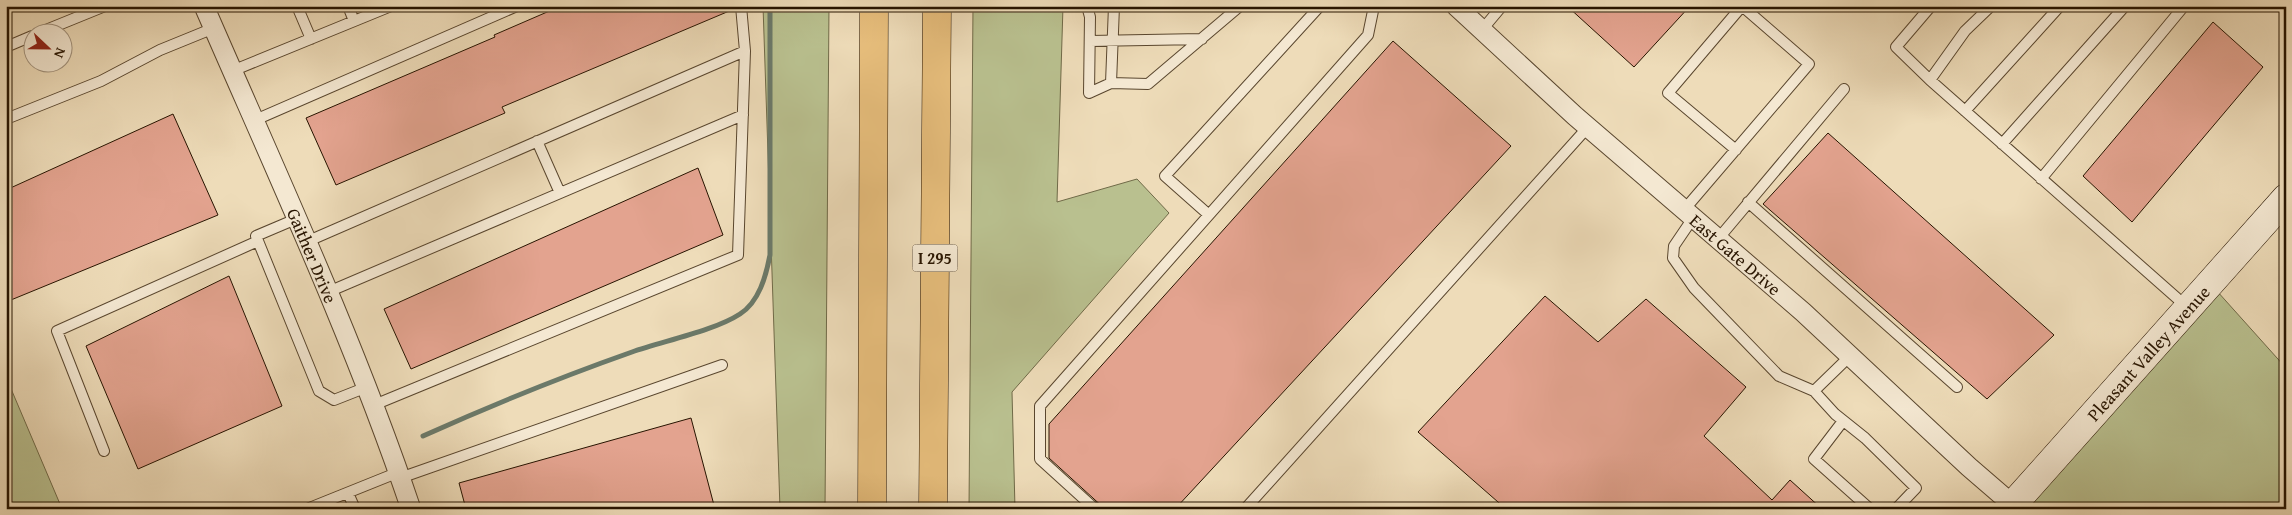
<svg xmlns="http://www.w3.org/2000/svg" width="2292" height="515" viewBox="0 0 2292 515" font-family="'Gentium Book Plus',serif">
<rect width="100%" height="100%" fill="#eedcb9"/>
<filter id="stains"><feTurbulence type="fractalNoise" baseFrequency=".004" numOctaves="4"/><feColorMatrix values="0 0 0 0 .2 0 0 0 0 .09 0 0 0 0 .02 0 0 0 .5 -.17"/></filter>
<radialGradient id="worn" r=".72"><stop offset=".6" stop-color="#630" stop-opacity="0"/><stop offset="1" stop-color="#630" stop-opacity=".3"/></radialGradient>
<!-- green -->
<path fill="#b9c08f" stroke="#706a48" d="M763,6H829L825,509H780Z
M973,6H1063L1057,202L1137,179L1169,213L1012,392L1015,509H969Z
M2208,281L2286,368V509H2003Z
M6,377L60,504L62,509H6Z"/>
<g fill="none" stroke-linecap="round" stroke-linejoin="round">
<!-- stream -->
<path stroke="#6b7969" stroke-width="5" d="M423,436C492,405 561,377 632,352C663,341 714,331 740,314C759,302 766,276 770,255V6"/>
</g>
<!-- building -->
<path fill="#e3a38f" stroke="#271400" d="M561,6H734V9L502,107L505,113L336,185L306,118L495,37L494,35Z
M1567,6H1690L1634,67Z
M2213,22L2263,67L2132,222L2083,176Z
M1393,41L1511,146L1175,509H1105L1049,458V424Z
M173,114L218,215L6,302V190Z
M1828,133L2054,335L1987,399L1763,204Z
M698,168L723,235L411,369L384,309Z
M229,276L282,406L138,469L86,346Z
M1545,296L1598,342L1646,299L1746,387L1704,436L1772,500L1790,480L1822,509H1506L1418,432Z
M691,418L715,509H466L459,483Z"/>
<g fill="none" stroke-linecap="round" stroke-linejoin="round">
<!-- lane casing -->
<g stroke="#59462e" stroke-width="12">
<path id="lane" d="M297,6L311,39
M348,6L354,21
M1087,6L1090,17L1089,93L1111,83
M1114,6L1111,83L1148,84L1240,6
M1991,6L1965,31L1930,80L2187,307
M1481,31L1502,6
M41,32L105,6
M1090,41L1202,39
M6,47L32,36
M232,71L391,6
M1930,80L1896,47L1931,6
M1965,111L2060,6
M6,119L101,81L160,50L214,28
M253,121L517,6
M537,141L560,193
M2002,144L2125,6
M1736,150L1668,93L1742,6
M2041,179L2184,6
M1748,202L1957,387
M1684,210L1809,64L1742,6
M1209,215L1165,176L1320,6
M1693,218L1674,246L1673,258L1694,288L1779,376L1814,391
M296,219L256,236L319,391L334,400L367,387
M1718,239L1844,89
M306,242L745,51
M328,292L743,115
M1850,356L1814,391L1835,414L1865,438L1916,488L1896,509
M374,405L738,255L745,51L741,6
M1843,421L1814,459L1870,509
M104,451L57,331L258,241
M400,478L722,365
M348,493L355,509
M307,509L399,472
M1095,509L1040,459V406L1368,35L1374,6
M1245,509L1588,127"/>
</g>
<!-- street casing -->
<g stroke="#59462e" stroke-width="21">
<g id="street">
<path id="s1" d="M204,6C276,172 353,337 411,509"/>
<path id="s2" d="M1456,6L1575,116L1803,312L1969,467L2013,505"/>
</g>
</g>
<!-- secondary casing -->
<g stroke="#271400" stroke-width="29">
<g id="secondary">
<path id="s3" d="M2009,509L2286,198"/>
</g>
</g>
<!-- highway casing -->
<g stroke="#271400" stroke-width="29">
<path id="highway" d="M872,509L874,6
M933,509L937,6"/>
</g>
<!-- lane -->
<use href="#lane" stroke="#f4e8d2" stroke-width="10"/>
<!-- street -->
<use href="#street" stroke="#f4e8d2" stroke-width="19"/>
<!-- secondary -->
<use href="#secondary" stroke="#f4e8d2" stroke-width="28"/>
<!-- highway -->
<use href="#highway" stroke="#e7be7c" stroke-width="28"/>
</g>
<g text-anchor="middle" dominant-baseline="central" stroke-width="5" stroke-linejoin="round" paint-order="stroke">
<!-- shield labels -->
<rect fill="#f4e8d2" stroke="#64543f" stroke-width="1" x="912.5" y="244.5" width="45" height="27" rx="4"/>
<g font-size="16" font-weight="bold" fill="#271400">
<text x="935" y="258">I 295</text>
</g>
<!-- street labels -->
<g font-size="18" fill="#271400" stroke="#f4e8d2">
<text stroke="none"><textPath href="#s2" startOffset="374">East Gate Drive</textPath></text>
<text stroke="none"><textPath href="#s1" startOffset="272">Gaither Drive</textPath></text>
<text stroke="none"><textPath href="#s3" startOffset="209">Pleasant Valley Avenue</textPath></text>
</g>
</g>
<!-- margin -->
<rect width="2292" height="515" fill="none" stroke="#eedcb9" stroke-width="25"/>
<rect x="8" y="8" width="2277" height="500" fill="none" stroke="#271400" stroke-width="2.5"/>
<rect x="12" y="12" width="2267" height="490" fill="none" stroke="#271400"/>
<!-- north arrow -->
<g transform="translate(48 48) rotate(112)"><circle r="24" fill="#f4e8d2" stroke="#a2937e"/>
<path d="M0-4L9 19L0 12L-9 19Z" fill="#8f2418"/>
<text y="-8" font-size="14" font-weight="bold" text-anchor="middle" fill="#271400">N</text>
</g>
<rect width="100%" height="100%" filter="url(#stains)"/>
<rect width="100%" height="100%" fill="url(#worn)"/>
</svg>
